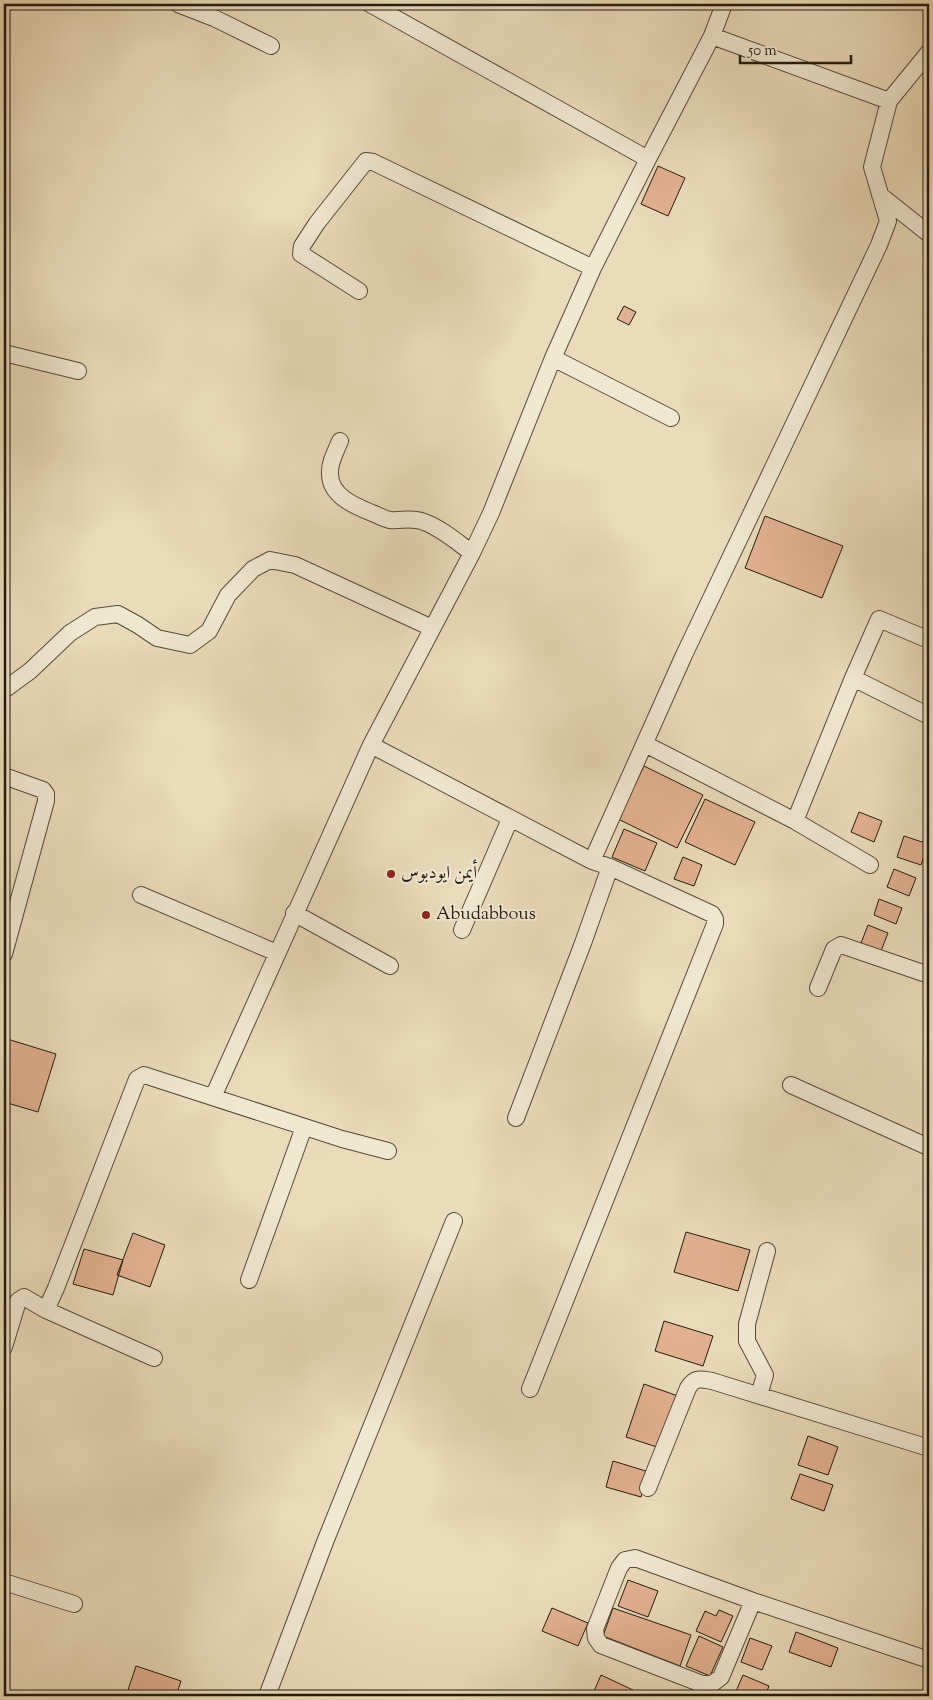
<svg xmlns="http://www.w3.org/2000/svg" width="933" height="1700" viewBox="0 0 933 1700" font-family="'Sorts Mill Goudy',Amiri,serif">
<rect width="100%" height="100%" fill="#eadbba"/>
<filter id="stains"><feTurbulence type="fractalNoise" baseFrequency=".004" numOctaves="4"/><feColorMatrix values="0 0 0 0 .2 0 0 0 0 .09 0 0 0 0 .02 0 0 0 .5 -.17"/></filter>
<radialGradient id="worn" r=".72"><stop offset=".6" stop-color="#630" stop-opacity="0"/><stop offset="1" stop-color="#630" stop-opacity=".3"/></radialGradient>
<!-- building -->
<path fill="#e2b191" stroke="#251b10" d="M658,166L685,178L668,216L641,204Z
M624,306L636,312L629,325L617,319Z
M765,516L843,546L822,598L745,568Z
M644,766L703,795L677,848L618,819Z
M705,799L755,822L735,865L685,842Z
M859,812L882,821L874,842L851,832Z
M624,829L657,843L645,871L612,857Z
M904,836L928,844L921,865L897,857Z
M683,857L702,865L694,886L674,879Z
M894,869L916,878L909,896L887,887Z
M879,899L902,908L896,924L874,915Z
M868,925L888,933L881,951L861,943Z
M4,1038L56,1054L38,1112L4,1102Z
M686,1232L750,1250L738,1291L674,1272Z
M133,1233L165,1245L150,1287L117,1275Z
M84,1249L123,1260L113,1295L73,1284Z
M664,1321L713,1336L703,1366L655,1351Z
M644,1384L678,1396L660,1448L626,1437Z
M808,1436L838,1447L828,1475L798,1465Z
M613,1461L649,1472L641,1497L606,1487Z
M800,1474L833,1485L824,1511L791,1499Z
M628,1580L658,1591L648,1617L618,1606Z
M552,1608L588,1623L578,1646L542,1631Z
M613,1608L691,1635L680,1666L603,1636Z
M719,1610L733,1616L721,1642L696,1631L705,1611L716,1616Z
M796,1632L838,1648L831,1667L789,1652Z
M699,1636L723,1647L710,1676L686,1666Z
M750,1638L772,1646L762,1670L741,1662Z
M136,1666L181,1681L176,1696H126Z
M601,1675L633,1690L630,1696H592Z
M743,1675L769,1686L765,1696H734Z"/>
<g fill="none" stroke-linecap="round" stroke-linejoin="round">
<!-- street casing -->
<g stroke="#564b3a" stroke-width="18">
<path id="street" d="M178,4L214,18L271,46
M370,4L648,159
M712,36L889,101
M880,195L929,234
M359,291L301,254L302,246L317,223L366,161L373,162L593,268
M4,353L78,371
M553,358L671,418
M340,441C336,451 329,463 330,474C330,496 355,506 372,513C378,515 384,519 390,520C401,521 412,517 424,522C441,528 457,542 472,553
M853,678L929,716
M4,690L30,671L70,633L95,617L118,614L138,625L157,638L190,645L209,631L228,595L253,569L270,560L295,565L432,628
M645,744L795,821L853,678L879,619L929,640
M371,745L592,861L610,867L712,914L715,919V924L530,1389
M4,776L43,790L46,794V801L4,954
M795,821L870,865
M592,861L684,655L879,245L888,221L872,167L889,101L929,52
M141,895L277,953
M294,913L390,966
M462,930L510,819
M818,988L834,949L841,945L929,975
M791,1085L926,1146L929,1145
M213,1097L371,745L472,553L491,513L553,358L593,268L648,159L712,36L724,4
M516,1118L583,943L610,867
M249,1280L304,1127
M46,1310L56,1288L137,1079L144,1075L342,1139L388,1151
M4,1347L18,1301L24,1297L46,1310L154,1358
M759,1395L765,1375L747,1341V1324L767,1251
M648,1488L688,1388C695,1377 700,1379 712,1381L929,1448
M4,1582L74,1604
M753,1601L721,1677L712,1684H702L601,1645L596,1638L595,1629L619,1568L625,1560L635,1558L753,1601L929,1660
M267,1696L325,1542L454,1221"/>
</g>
<!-- street -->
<use href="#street" stroke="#f1e8d2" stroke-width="16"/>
</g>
<!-- markers -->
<g fill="#8f2418" stroke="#f1e8d2" stroke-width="2">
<circle cx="391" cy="874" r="5"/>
<circle cx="426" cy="915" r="5"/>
</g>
<g text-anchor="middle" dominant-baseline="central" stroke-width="4" stroke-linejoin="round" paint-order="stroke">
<!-- poi labels -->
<g font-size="18" fill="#251b10" stroke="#f1e8d2" text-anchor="start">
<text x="401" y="874">أيمن ايودبوس</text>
<text x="436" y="915">Abudabbous</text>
</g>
</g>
<!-- margin -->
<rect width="933" height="1700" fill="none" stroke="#eadbba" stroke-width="20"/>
<rect x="5" y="5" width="923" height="1690" fill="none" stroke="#251b10" stroke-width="2.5"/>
<rect x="10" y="10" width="913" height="1680" fill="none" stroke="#251b10"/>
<!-- scale -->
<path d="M740 55v8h111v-8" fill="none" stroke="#251b10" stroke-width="2.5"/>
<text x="748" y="55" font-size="15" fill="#251b10" stroke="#f1e8d2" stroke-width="4" paint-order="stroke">50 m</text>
<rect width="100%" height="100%" filter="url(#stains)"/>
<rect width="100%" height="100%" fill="url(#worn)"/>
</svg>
